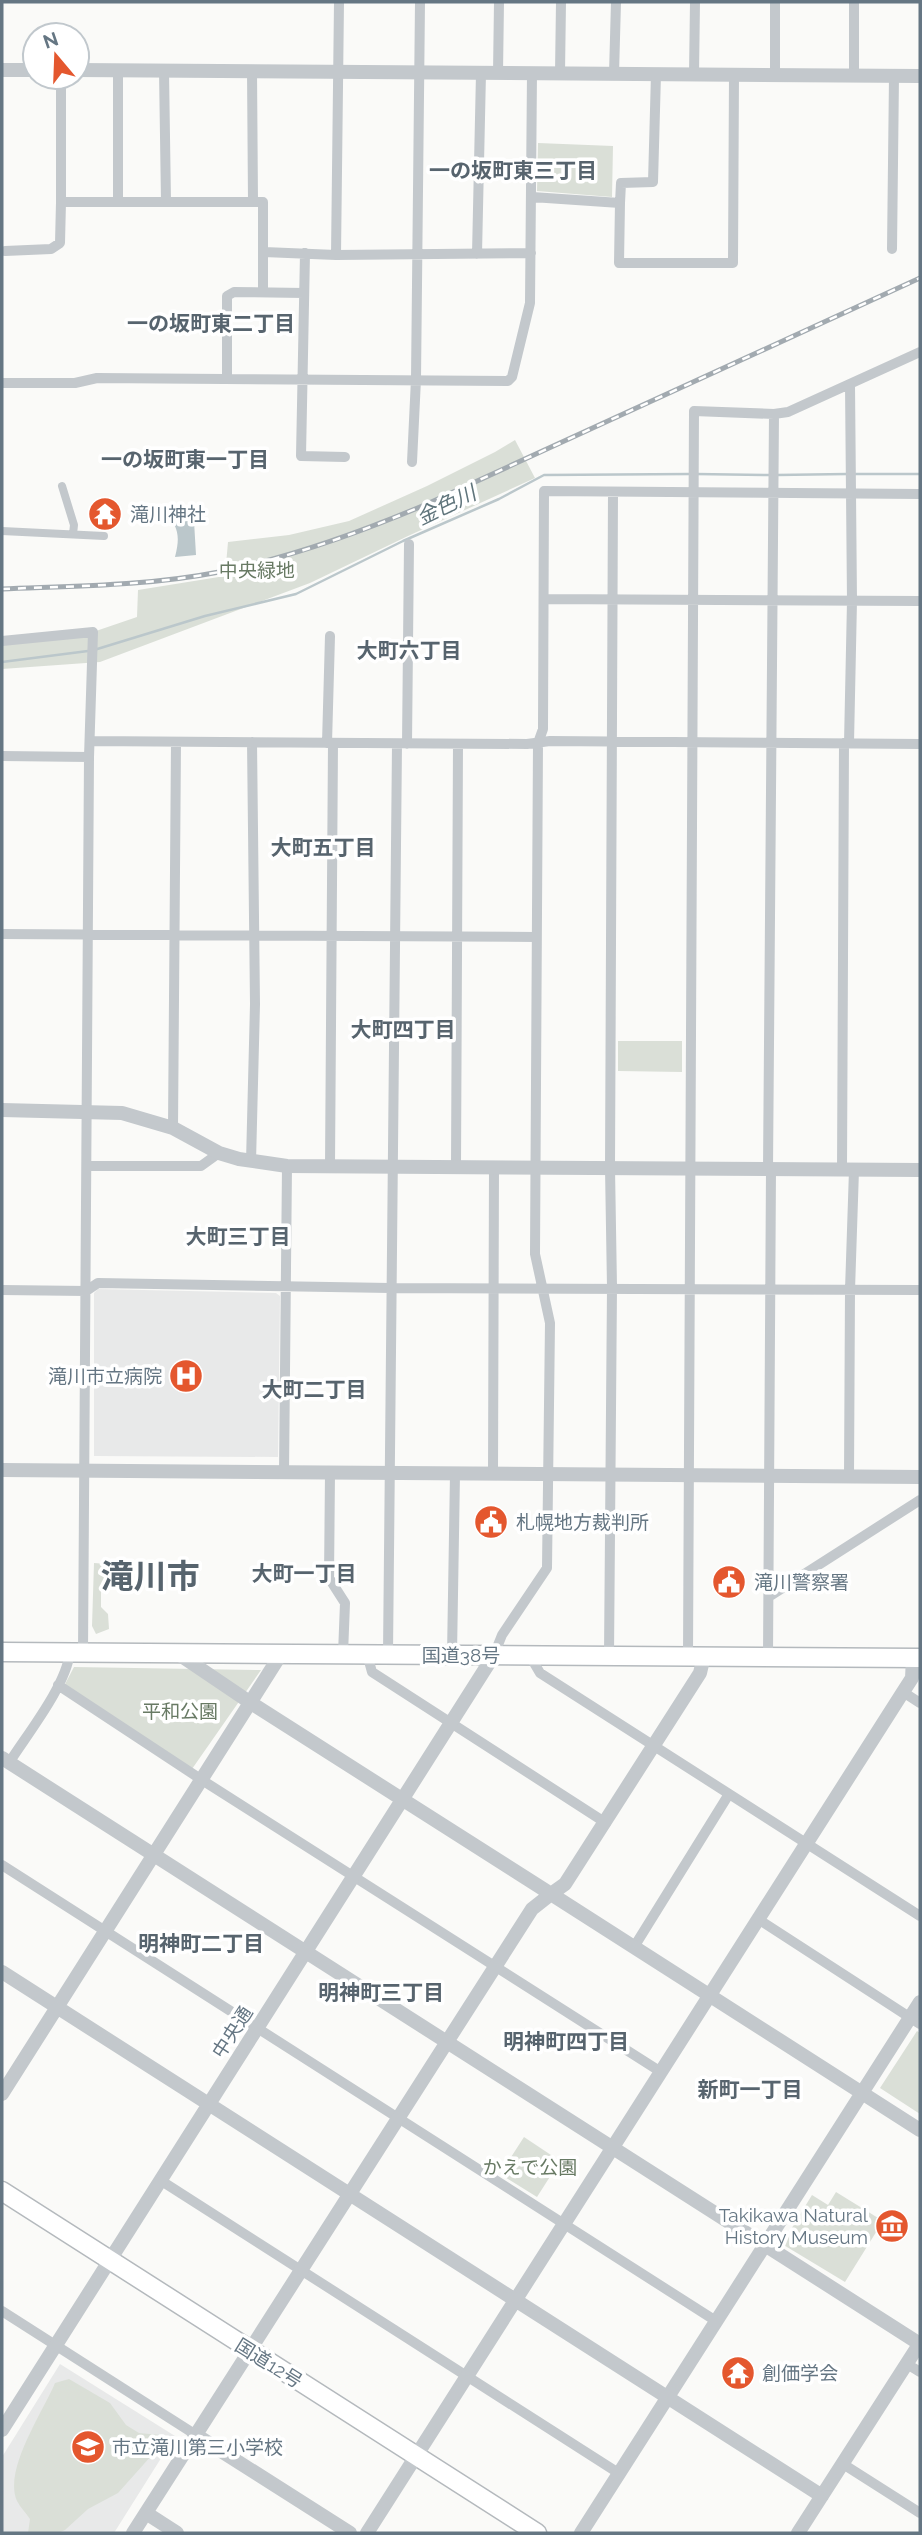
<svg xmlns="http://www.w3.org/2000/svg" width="922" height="2535" viewBox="0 0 922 2535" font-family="Raleway,'Noto Sans JP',sans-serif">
<rect width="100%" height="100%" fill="#fafaf8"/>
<!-- built -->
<path fill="#e8e9e9" d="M98,1289L276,1293L280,1296L278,1457L94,1456V1293Z
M60,2364L175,2436L114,2533H2V2457Z"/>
<!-- green -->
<path fill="#dadfd7" d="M538,143L613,146L612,197L537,191Z
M515,440L535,478L408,536L310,583L100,662L2,669V641L93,632L137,617L138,590L225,576L228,542L289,535L349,521L427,486L495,452Z
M618,1041H682V1072L618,1071Z
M94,1563L108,1564V1580L101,1587V1607L108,1614L109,1629L96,1634L92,1626Z
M74,1667L261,1670L192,1769L64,1686Z
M917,2031L920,2033V2114L880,2088Z
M524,2137L560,2161L537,2197L500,2174Z
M836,2192L883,2221L845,2282L782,2244L812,2195L828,2205Z
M69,2379L110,2403L126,2425L139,2433L160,2435L166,2441L165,2448L152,2455L118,2493L88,2509L65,2530L58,2533H28L30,2519C26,2513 20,2507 17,2501C3,2470 43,2412 55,2383Z"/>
<!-- water -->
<path fill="#bbc7cb" d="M174,504L180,506L194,521L196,555L175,557C181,533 177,529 166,509Z"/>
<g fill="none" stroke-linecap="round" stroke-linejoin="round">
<!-- stream -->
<path stroke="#bbc7cb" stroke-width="2.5" d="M696,474L770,475
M854,474H920
M777,475L847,474
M94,650L205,616L296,594L403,541L499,499L544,475L690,474
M2,662L88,651"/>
<!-- trunk casing -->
<g stroke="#b4b9bd" stroke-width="21">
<path id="trunk" d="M2,1652L920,1658
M2,2191L537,2533"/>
</g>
<!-- pedestrian -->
<path stroke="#c3c8cc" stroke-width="8" d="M62,486L74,525L73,534
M2,531L104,536"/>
<!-- minor -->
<path stroke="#c3c8cc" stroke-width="10" d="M164,71L166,202
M252,71L253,202
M498,73L499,2
M560,73L561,2
M614,74L616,2
M694,74L695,2
M775,75V2
M854,75V2
M61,77V202H263V292
M532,197L620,203L619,263H733L734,75
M118,202V71
M620,203L621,183L653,182L656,74
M892,249L894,76
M5,251L51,249L60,243L61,202
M264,252L336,255L531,253
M305,253L301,456L345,457
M477,254L481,73
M336,255L339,2
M227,379V296L234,292L304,293
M2,383H75L97,378L508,381L512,377L530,303L532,73
M412,462L416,379L420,2
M544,599L920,601
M2,641L93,632L89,757L83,1653
M90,741L527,744L550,741L920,744
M327,743L330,636
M849,743L852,601L850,385
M407,744L409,544
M2,756L89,757
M2,934L536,937
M173,1128L176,742
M251,1162L255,1004L252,742
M87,1166H201L219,1153
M330,1166L333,743
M456,1167L458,744
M768,1169L774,414
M842,1170L844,743
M2,1290L86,1291L98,1283L390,1288L920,1290
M284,1473L287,1166
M330,1473L329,1578L345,1603L343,1654
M493,1474L494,1167
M849,1476L850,1290L854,1170
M770,1596L920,1500
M367,1654L372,1672L606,1823
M388,1654L397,744
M452,1655L455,1474
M494,1655L502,1635L547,1568L550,1323L535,1254L538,743L543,729L544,491L920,494
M530,1656L540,1673L920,1916
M609,1656L612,1287L610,1168L613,492
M688,1656L694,411L774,414L788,412L920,352
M768,1657L771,1169
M58,1685L202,1780L661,2072
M903,1692L920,1703
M9,1763C28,1733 66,1686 70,1652
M2,1865L716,2321
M758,1919L920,2024
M634,1947L729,1794
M160,2180L620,2474
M2,2311L196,2435
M907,2364L920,2372
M843,2464L920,2513"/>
<!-- tertiary -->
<path stroke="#c3c8cc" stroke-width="14" d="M2,70H35
M77,70L920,76
M2,1110L122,1113L173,1128L219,1153L239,1159L287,1166L920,1170
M2,1470L920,1477
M177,1653L251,1703L551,1894L565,1884L700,1673L704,1656
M2,1758L920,2344
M2,1972L822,2496
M2,2094L281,1654
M2,2430L494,1655
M196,2435L350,2533
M146,2513L177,2533
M133,2533L532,1909L551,1894L920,2130
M367,2533L903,1692L912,1678L913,1658
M581,2533L920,2002
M798,2533L920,2343"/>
<!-- trunk -->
<use href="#trunk" stroke="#fff" stroke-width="18"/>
<!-- rail casing -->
<g stroke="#a2aab0" stroke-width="5">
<path id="rail" d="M2,589C74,586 148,586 219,572C292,557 359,533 427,504L920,278"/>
</g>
<!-- rail -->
<use href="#rail" stroke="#fff" stroke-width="2.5" stroke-dasharray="8" stroke-linecap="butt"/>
</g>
<!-- icons -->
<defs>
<g id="temple-disc" transform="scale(1.75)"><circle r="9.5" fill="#e4572e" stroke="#fff"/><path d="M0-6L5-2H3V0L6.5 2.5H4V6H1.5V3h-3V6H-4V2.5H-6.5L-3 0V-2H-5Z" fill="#fff"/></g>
<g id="hospital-disc" transform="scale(1.75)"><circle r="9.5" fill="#e4572e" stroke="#fff"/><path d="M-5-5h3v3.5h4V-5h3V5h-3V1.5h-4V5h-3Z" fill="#fff"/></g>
<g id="civic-disc" transform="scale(1.75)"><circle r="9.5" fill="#e4572e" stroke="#fff"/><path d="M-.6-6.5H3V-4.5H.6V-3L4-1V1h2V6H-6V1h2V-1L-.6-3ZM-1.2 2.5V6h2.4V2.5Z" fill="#fff"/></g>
<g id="museum-disc" transform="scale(1.75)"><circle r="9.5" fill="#e4572e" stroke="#fff"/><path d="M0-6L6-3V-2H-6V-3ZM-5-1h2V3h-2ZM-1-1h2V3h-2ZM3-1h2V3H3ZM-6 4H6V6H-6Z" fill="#fff"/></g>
<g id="school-disc" transform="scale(1.75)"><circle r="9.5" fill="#e4572e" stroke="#fff"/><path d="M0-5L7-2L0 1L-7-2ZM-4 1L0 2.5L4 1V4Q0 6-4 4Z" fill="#fff"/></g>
</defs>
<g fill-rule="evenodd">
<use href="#temple-disc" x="105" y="514"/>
<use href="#hospital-disc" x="186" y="1376"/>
<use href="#civic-disc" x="491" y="1522"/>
<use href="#civic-disc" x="729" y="1582"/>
<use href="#museum-disc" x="892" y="2226"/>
<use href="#temple-disc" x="738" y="2373"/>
<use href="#school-disc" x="88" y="2447"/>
</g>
<g text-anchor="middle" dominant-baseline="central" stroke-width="7" stroke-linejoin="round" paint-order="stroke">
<!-- poi labels -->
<g font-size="19" fill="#657683" stroke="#fff" text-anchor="start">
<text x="130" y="514">滝川神社</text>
<text x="162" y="1376" text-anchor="end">滝川市立病院</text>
<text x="516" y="1522">札幌地方裁判所</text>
<text x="754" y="1582">滝川警察署</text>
<text x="868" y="2215" text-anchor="end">Takikawa Natural<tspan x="868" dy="22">History Museum</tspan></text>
<text x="762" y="2373">創価学会</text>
<text x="112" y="2447">市立滝川第三小学校</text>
</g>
<!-- park labels -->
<g font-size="19" fill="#687a64" stroke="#fff">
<text x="257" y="570">中央緑地</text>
<text x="180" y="1711">平和公園</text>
<text x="530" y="2167">かえで公園</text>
</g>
<!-- street labels -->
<g font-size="19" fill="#657683" stroke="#fff">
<text x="461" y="1655">国道38号</text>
<text transform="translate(232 2032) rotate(-57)">中央通</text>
<text transform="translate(269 2363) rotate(32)">国道12号</text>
</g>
<!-- neighbourhood labels -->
<g font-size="21" font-weight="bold" fill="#57646e" stroke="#fff">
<text x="513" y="170">一の坂町東三丁目</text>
<text x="211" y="323">一の坂町東二丁目</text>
<text x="185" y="459">一の坂町東一丁目</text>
<text x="409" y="650">大町六丁目</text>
<text x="323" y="847">大町五丁目</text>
<text x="403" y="1029">大町四丁目</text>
<text x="238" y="1236">大町三丁目</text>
<text x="314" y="1389">大町二丁目</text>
<text x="304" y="1573">大町一丁目</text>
<text x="201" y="1943">明神町二丁目</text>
<text x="381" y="1992">明神町三丁目</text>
<text x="566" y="2041">明神町四丁目</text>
<text x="750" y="2089">新町一丁目</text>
</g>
<!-- water labels -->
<g font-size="21" font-style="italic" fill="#60757c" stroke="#fff">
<text transform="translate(446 505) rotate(-26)">金色川</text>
</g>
<!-- town labels -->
<g font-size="33" font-weight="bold" fill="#57646e" stroke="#fff">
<text x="150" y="1576">滝川市</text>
</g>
</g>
<!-- border -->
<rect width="922" height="2535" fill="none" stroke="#657683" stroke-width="7"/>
<!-- north arrow -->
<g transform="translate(56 56) rotate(341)"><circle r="33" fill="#ffffff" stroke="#c1c8cd" stroke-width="2"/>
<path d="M0-5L12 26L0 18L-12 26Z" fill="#e4572e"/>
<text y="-10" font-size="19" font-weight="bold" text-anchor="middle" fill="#657683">N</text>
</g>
</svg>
